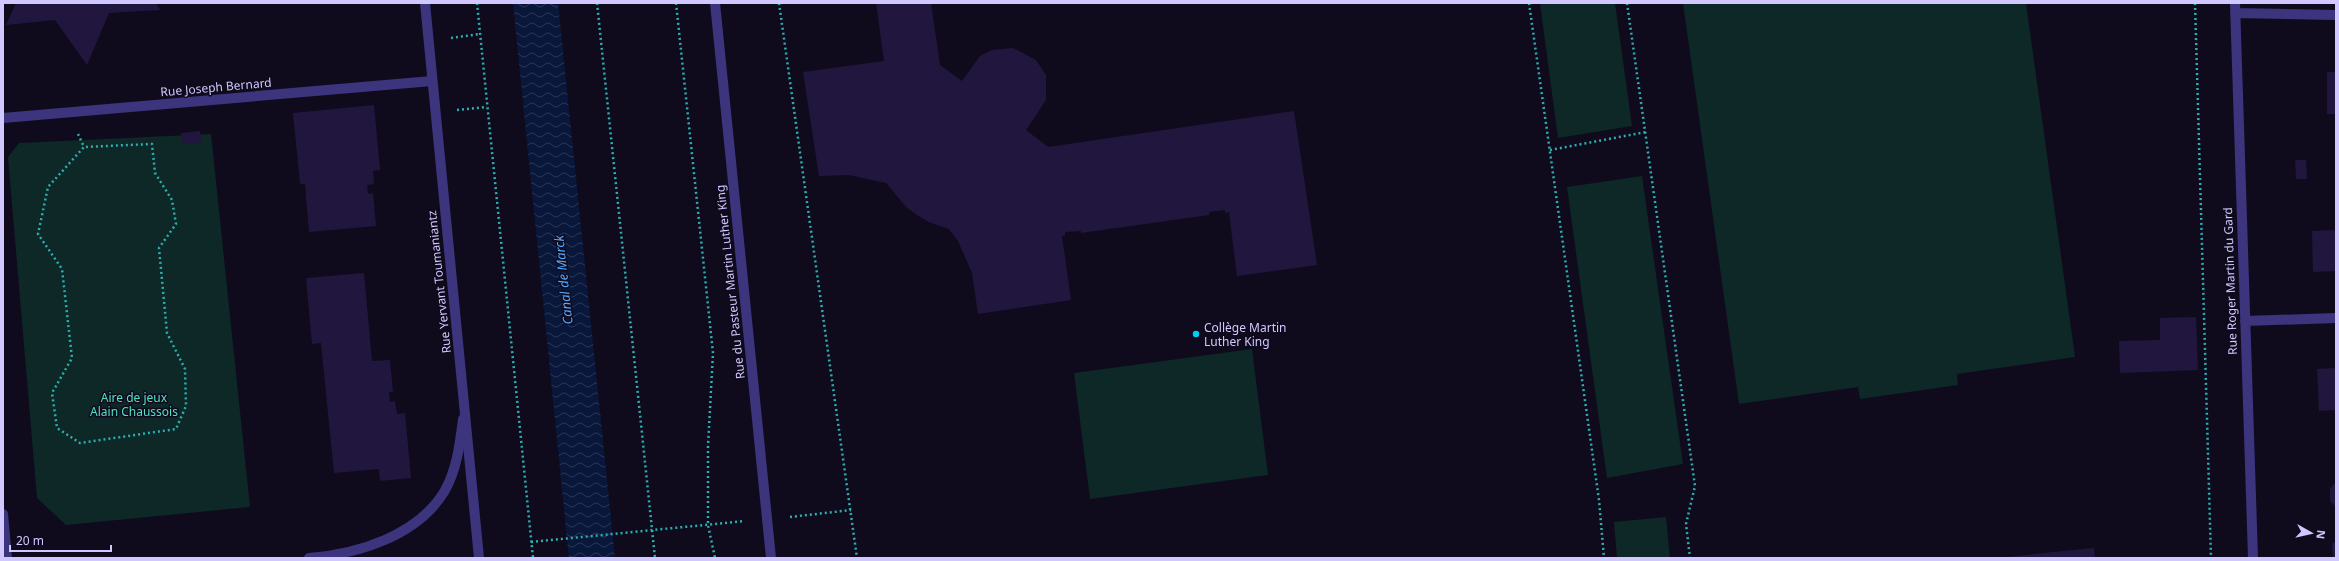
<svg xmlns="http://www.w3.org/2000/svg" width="2339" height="561" viewBox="0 0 2339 561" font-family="'Noto Sans',sans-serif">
<defs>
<pattern id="water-waves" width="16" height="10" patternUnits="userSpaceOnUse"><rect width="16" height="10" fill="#08173a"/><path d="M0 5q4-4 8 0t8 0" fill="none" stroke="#2b3758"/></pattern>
</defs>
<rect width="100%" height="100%" fill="#0f0b1d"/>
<!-- green -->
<path fill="#0e2727" d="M1540,3H1615L1632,126L1558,138Z
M1683,3H2026L2075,357L1957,374L1958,385L1860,399L1858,387L1739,404Z
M211,134L250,507L66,525L37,498L8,157L19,143Z
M1642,176L1683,464L1607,478L1567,187Z
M1252,349L1268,475L1090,499L1074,373Z
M1666,517L1670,558H1617L1614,522Z"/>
<!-- water -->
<path fill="url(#water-waves)" d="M513,3H558L615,558H569Z"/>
<!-- building -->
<path fill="#21173e" d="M16,3H156L160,10L109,13L87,65L55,20L6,25Z
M876,3H931L940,65L962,81L980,56L992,50L1013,48L1036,60L1046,75V100L1026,130L1048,147L1294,111L1317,265L1237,276L1229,212L1225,213V210L1209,212V215L1081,233V231L1065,232V235L1062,236L1071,300L978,314L972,273L958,241L949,229L929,222L917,215L906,207L886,183L849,175L819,176L803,72L884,61Z
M2327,72H2336V114H2327Z
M374,105L380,170L373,171L374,184L367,185L368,194L373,193L376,226L309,232L305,184H300L293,113Z
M200,131L202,142L183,144L181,133Z
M2295,160H2306L2307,179H2296Z
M2336,230V271L2313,272L2312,231Z
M364,273L372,361L390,360L393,392H389L390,402L395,401L397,414L405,413L411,478L380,481L379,469L334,473L321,343L312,344L306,278Z
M2196,317L2198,370L2120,373L2119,341L2160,340V318Z
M2336,368V410L2319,411L2317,369Z
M2334,484H2336V507L2330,501V489Z
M2336,542V558H2333L2332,543Z
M2094,548L2095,558H2006V557Z"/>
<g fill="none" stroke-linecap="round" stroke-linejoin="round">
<!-- path -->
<path stroke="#2bb0af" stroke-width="2.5" stroke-dasharray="2 3" stroke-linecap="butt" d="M477,3L533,558
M597,3L655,558
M676,3L713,353L708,446V525L715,558
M779,3L857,558
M1529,3L1599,500L1604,558
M1627,3L1695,486L1686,524L1690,558
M2195,3L2211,558
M451,38L480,34
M457,110L487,107
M78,134L84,147L48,187L38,234L62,269L72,358L52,393L57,428L80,443L176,429L186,406L185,369L167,333L159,248L176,224L172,200L155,173L152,144L84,147
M1550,150L1646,132
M790,517L851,510
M531,542L745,521"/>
<!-- minor -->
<path stroke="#3c357d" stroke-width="10" d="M2235,3L2253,558
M2235,13L2336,15
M3,118L432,81
M2245,321L2336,318
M3,514L7,558
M309,558C358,554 417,536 444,492C457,470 460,443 463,419"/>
<!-- tertiary -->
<path stroke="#3c357d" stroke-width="10" d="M425,3L479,558
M715,3L771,558"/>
</g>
<!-- markers -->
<circle fill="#00cdf3" stroke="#0f0b1d" stroke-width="1.5" cx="1196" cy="334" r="4"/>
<g text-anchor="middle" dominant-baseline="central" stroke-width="3" stroke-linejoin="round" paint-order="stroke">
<!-- street labels -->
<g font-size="12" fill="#d1c8ff" stroke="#0f0b1d">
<text transform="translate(216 87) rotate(-5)">Rue Joseph Bernard</text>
<text transform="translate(2230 281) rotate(-92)">Rue Roger Martin du Gard</text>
<text transform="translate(439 282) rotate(-96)">Rue Yervant Toumaniantz</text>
<text transform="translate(730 282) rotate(-96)">Rue du Pasteur Martin Luther King</text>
</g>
<!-- poi labels -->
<g font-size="12" fill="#d1c8ff" stroke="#0f0b1d" text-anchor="start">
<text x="1204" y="327">Collège Martin<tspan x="1204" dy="14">Luther King</tspan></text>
</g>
<!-- park labels -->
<g font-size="12" fill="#53e0c4" stroke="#0f0b1d">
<text x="134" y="397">Aire de jeux<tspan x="134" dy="14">Alain Chaussois</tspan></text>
</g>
<!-- water labels -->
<g font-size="13" font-style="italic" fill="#56a7ff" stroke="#0f0b1d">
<text transform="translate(563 280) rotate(-96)">Canal de Marck</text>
</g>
</g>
<!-- border -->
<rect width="2339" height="561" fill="none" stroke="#d1c8ff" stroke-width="8"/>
<!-- north arrow -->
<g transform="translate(2311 533) rotate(98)" stroke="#0f0b1d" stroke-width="3" paint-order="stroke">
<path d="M0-3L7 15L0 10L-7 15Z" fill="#d1c8ff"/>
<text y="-6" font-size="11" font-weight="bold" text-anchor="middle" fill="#d1c8ff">N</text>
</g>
<!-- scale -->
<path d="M10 545v6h101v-6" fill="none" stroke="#d1c8ff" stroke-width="2"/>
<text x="16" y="545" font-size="12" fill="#d1c8ff" stroke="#0f0b1d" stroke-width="3" paint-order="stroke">20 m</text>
</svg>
